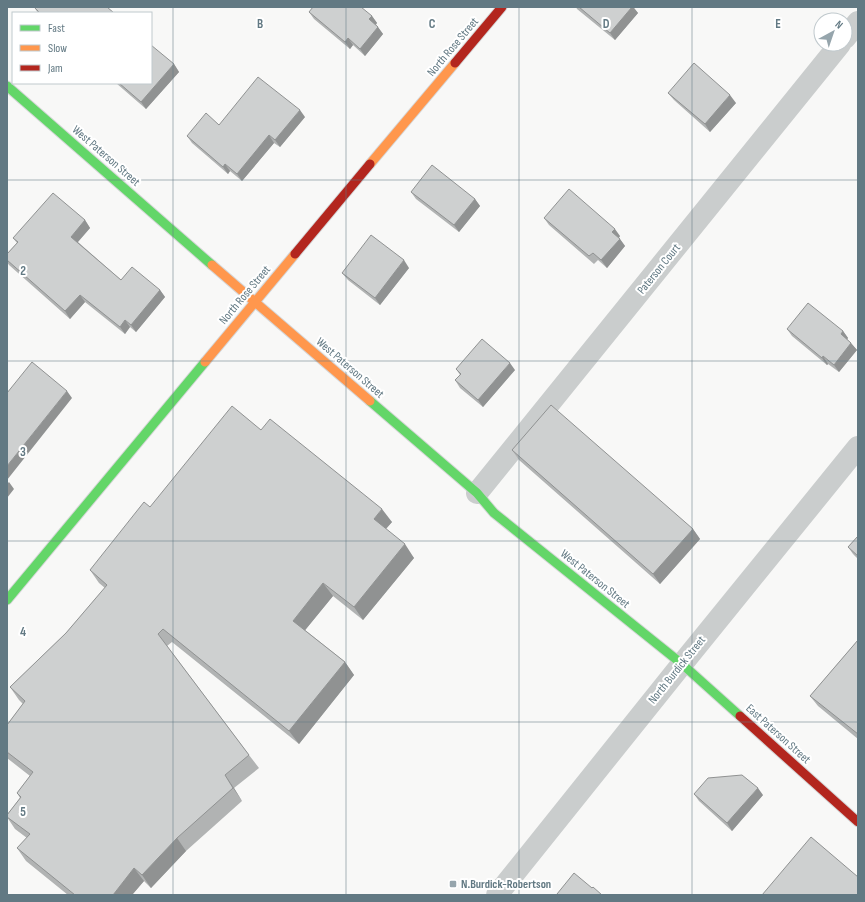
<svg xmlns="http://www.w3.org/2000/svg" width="865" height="902" viewBox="0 0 865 902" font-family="'Sofia Sans Condensed',sans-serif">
<rect width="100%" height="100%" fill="#f8f8f7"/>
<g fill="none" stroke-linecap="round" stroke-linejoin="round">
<!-- fast casing -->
<g stroke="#d5d6d7" stroke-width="11">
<path id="fast" d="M7,86L212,265
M370,401L477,493L494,513L682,664L740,716
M7,600L205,362"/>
</g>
<!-- slow casing -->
<g stroke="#d5d6d7" stroke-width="11">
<path id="slow" d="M370,164L455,63
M212,265L370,401
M205,362L295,254"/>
</g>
<!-- jam casing -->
<g stroke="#d5d6d7" stroke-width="11">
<path id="jam" d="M455,63L502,7
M295,254L370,164
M740,716L858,822"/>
</g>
<!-- street -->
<path stroke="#cacdcd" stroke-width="22" d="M845,38L858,22
M477,493L840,44
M497,895L682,664L858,447"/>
<!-- fast -->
<use href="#fast" stroke="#63d668" stroke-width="9"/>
<!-- slow -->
<use href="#slow" stroke="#ff974d" stroke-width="9"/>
<!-- jam -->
<use href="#jam" stroke="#b3261e" stroke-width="9"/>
</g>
<!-- wall -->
<path fill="#b1b3b3" d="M34,7L114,13H38Z
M576,7H635L634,8L638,13L615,40L577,9Z
M309,12L372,16L377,23L376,25L383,34L365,56L353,45L350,49L314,19Z
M174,64L179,72L146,109L116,83H151Z
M668,93L736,103L710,132L674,100Z
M305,117L280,147L274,143L242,181L230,171L228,174L192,143L187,136L219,125Z
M411,192L475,199L480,206L459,232L416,199Z
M544,218L620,236L619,238L625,246L607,268L598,260L594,264L549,225Z
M85,220L90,228L78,242L121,280L160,290L165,297L136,332L130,327L125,334L85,302L70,319L9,265L7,262V254L17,243L13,238Z
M409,268L380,305L348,280L342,273Z
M787,329L843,331L848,338L847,339L857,350L839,372L828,364L827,365L792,336Z
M456,369L515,370L483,407L460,388L455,380L460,375Z
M261,430L392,522L386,529L414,558L363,620L333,596L305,630L345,662L354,675L299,744L172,642L167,646L249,755L259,768L234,788L242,801L186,851L151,888L144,881L132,895H68L26,861L17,848L27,838L15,829L7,817V815L20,798L17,793L30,776L7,758V725L23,704L19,700L10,687L66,633L105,588L99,583L90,570L150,507Z
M512,450L693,529L700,539L660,584L519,460Z
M858,536V559L853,554L848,547Z
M858,640V739L818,706L810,696Z
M694,794L763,795L732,831L699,801Z"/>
<!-- shaded-wall -->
<path fill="#909292" d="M632,7H635L634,8L638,13L615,40L610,33Z
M372,16L377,23L374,26L369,19Z
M378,27L383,34L365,56L360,49Z
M348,38L353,45L350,49L345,42Z
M174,64L179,72L146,109L141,102Z
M730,95L736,103L710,132L705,124Z
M300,110L305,117L280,147L275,140Z
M269,135L274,143L242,181L237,174Z
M225,164L230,171L228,174L223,167Z
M475,199L480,206L459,232L454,225Z
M85,220L90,228L76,244L71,237Z
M615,229L620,236L617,240L612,232Z
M620,239L625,246L607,268L601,260Z
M404,260L409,268L380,305L375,298Z
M160,290L165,297L136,332L131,325Z
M80,295L85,302L70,319L65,311Z
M125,320L130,327L125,334L120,327Z
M843,331L848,338L846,341L841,334Z
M851,343L857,350L839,372L834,365Z
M823,356L828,364L827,365L822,358Z
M510,363L515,370L483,407L478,400Z
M67,391L72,398L7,480V466Z
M9,482L14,489L7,498V484Z
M382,509L392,522L383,532L374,519Z
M693,529L700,539L660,584L653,574Z
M405,544L414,558L363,620L354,607Z
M323,583L333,596L302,634L293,621Z
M345,662L354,675L299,744L289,731Z
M225,775L234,788L242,801L233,788Z
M758,788L763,795L732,831L727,823Z
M177,838L186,851L151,888L142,875Z
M134,868L144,881L132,895H113Z"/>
<!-- building -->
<path fill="#ced0d0" stroke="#909292" d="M34,7H107L114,13H40Z
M313,7H361L372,16L369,19L378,27L360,49L348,38L345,42L309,12Z
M579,7H632L610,33Z
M151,45L174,64L141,102L119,83H151Z
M694,63L730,95L705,124L668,93Z
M258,77L300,110L275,140L269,135L237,174L225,164L223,167L187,136L206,113L219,125Z
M432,165L475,199L454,225L411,192Z
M569,189L615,229L612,232L620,239L601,260L593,253L589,256L544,218Z
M53,193L85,220L71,237L121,280L132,267L160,290L131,325L125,320L120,327L80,295L65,311L7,260V254L18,242L13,238Z
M371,235L404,260L375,298L342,273Z
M808,303L843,331L841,334L851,343L834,365L823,356L822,358L787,329Z
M482,339L510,363L478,400L455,380L461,374L456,369Z
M32,362L67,391L7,466V393Z
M551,405L693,529L653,574L512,450Z
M232,406L261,430L270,419L382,509L374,519L405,544L354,607L323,583L293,621L345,662L289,731L163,629L158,634L249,755L225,775L233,788L177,838L142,875L134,868L113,895H75L17,848L30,834L7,817V815L21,797L17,793L33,772L7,752V725L25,701L10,687L66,633L107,585L90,570L144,502L150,507Z
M858,536V556L848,547Z
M858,640V734L810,696Z
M742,775L758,788L727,823L694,794L708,778Z
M811,837L858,877V894L857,895H762Z
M574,873L592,888L593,887L602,895H558L557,894Z"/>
<!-- grid -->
<path fill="none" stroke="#627983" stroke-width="1" stroke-opacity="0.55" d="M173,7V895M346,7V895M519,7V895M692,7V895M7,180H858M7,361H858M7,541H858M7,722H858"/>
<!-- markers -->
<rect fill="#96a5ac" stroke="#fff" stroke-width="1.5" x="449" y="880" width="8" height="8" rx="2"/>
<g text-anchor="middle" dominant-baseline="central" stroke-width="4" stroke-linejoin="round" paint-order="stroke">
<!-- street labels -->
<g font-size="12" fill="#627983" stroke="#fff">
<text transform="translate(453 47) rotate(-50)">North Rose Street</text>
<text transform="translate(106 156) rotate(41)">West Paterson Street</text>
<text transform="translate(659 269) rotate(-51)">Paterson Court</text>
<text transform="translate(245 295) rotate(-50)">North Rose Street</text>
<text transform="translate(350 368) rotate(41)">West Paterson Street</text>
<text transform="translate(595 579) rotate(39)">West Paterson Street</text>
<text transform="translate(677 670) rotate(-51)">North Burdick Street</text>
<text transform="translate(778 734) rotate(42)">East Paterson Street</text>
</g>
<!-- poi labels -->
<g font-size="12" font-weight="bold" fill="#627983" stroke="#fff" text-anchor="start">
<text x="461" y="884">N.Burdick-Robertson</text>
</g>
</g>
<g font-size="13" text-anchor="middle" font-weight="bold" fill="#627983" stroke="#fff" stroke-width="4" stroke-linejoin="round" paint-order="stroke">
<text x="260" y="28">B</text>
<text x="432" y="28">C</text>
<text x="606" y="28">D</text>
<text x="778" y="28">E</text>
<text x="23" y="275">2</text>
<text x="23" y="456">3</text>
<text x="23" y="636">4</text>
<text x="23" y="816">5</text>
</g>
<!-- border -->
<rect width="865" height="902" fill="none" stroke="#627983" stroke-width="16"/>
<!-- legend -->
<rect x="12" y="12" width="140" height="72" fill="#ffffff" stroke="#c0c9cd"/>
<rect x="20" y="25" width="20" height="6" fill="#63d668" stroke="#c0c9cd"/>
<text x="48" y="32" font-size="12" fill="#627983">Fast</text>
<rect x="20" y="45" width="20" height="6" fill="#ff974d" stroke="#c0c9cd"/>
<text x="48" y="52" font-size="12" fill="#627983">Slow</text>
<rect x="20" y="65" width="20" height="6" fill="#b3261e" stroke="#c0c9cd"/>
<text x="48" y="72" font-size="12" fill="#627983">Jam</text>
<!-- north arrow -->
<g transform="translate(833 32) rotate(40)"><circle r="19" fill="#ffffff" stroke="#c0c9cd"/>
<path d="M0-3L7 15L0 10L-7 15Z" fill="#96a5ac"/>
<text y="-6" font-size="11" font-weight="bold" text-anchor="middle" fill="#627983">N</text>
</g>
</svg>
